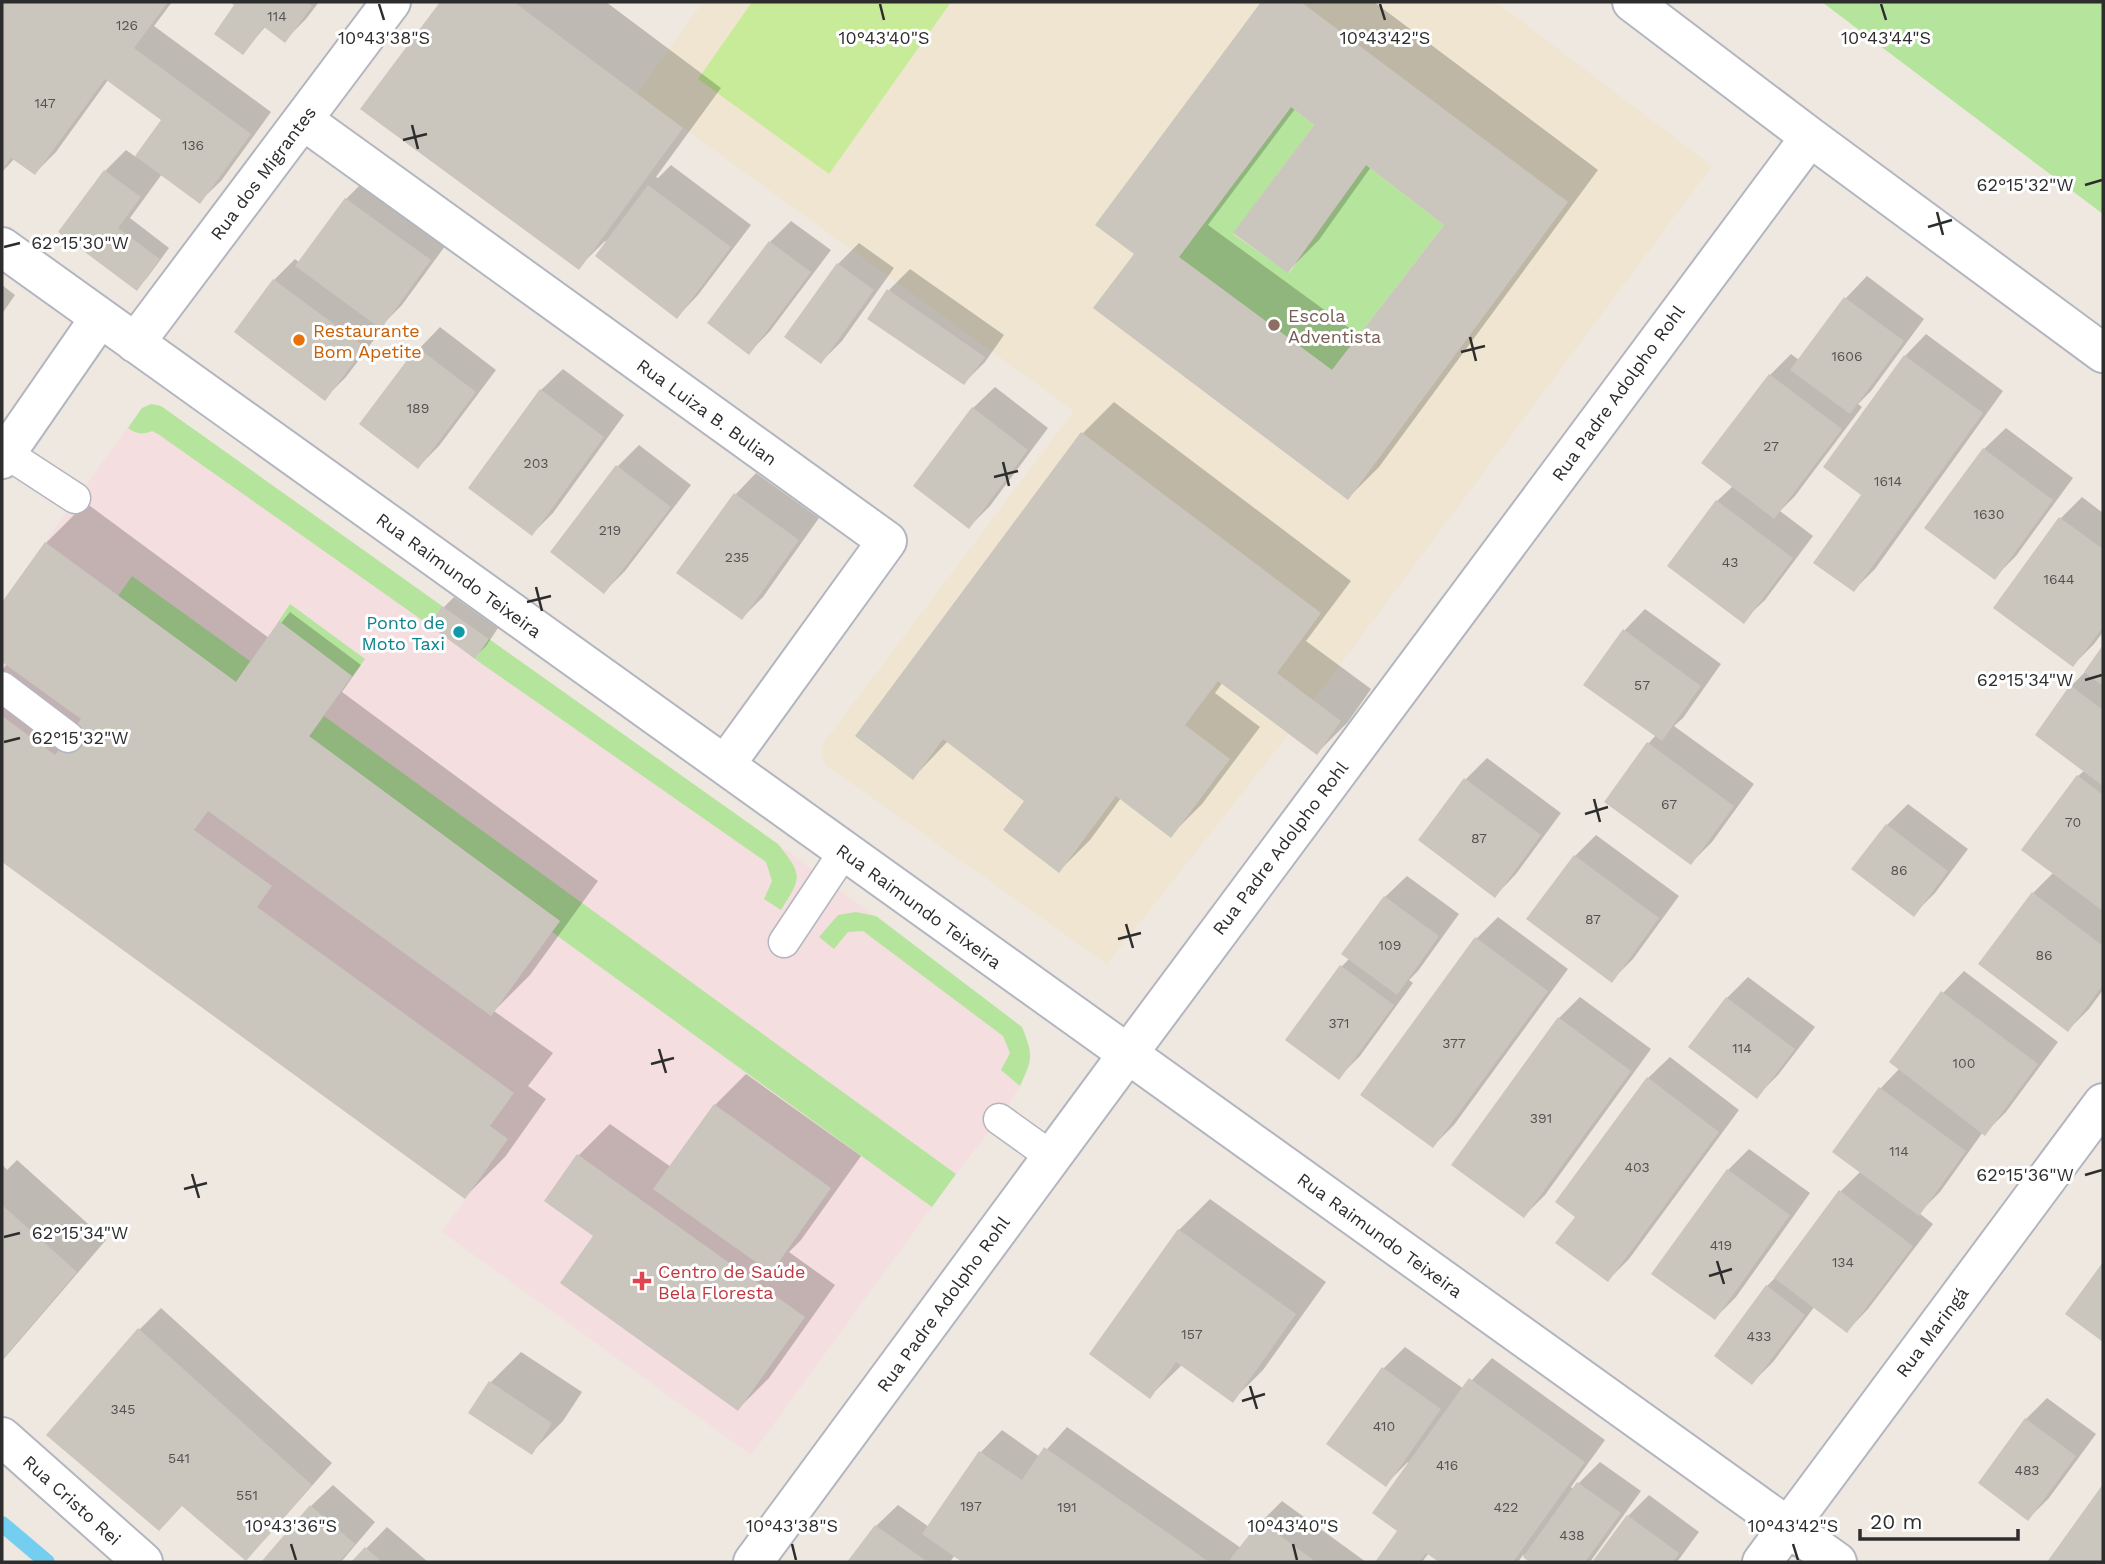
<svg xmlns="http://www.w3.org/2000/svg" width="2105" height="1564" viewBox="0 0 2105 1564" font-family="'Work Sans',sans-serif">
<rect width="100%" height="100%" fill="#eee8e0"/>
<!-- education -->
<path fill="#efe5d0" d="M703,2H1496L1712,166L1313,701L1341,721L1317,755L1288,735L1107,964L826,765L822,755L823,744L1074,411L637,94Z"/>
<!-- medical -->
<path fill="#f4dedf" d="M151,404L161,406L778,844L1022,1027L1030,1048L1031,1062L1020,1086L999,1119L956,1174L751,1455L442,1232L465,1199L2,862V602L142,408Z"/>
<!-- green -->
<path fill="#b5e49d" d="M1822,2H2103V214Z
M1291,107L1314,125L1233,234L1289,273L1366,165L1444,225L1332,370L1179,257Z
M151,404L161,406L442,606L429,625L158,434L152,431C143,435 136,434 128,428L142,408Z
M132,576L250,661L236,682L118,596Z
M290,604L365,659L352,677L278,622Z
M489,639L778,844C803,876 802,876 781,910L764,899L772,881L766,862L475,659Z
M324,716L956,1174L932,1207L552,932L560,921L309,737Z
M856,912L876,916L1022,1027C1033,1055 1033,1058 1020,1086L1001,1070L1010,1053L1003,1036L863,931L848,932L834,949L819,937L838,915Z"/>
<!-- pitch -->
<path fill="#c8eb99" d="M752,2H951L829,174L698,79Z"/>
<!-- shadow -->
<path fill="#0003" fill-rule="evenodd" d="M2,2H172L154,26L271,112L221,181L199,202L162,174L130,218L169,248L147,278L137,288L61,232L105,171L126,150L136,157L163,120L108,80L56,152L35,173L15,158L2,172V60L17,71L19,68L2,56Z
M234,2H319L306,19L285,40L266,26L243,53L237,5Z
M442,2H606L721,88L656,177L658,178L671,165L751,225L698,295L677,317L605,241L578,268L362,109Z
M1263,2H1374L1598,170L1379,467L1348,498L1136,253L1098,224ZM1295,109L1316,125L1288,271L1319,240L1371,167L1446,224L1360,336L1208,225Z
M367,178L451,238L402,305L383,324L385,325L346,377L325,398L274,280L295,259L300,263L346,199Z
M791,221L831,250L770,331L749,353L770,242Z
M859,243L894,268L842,341L821,362L786,336L838,264Z
M910,269L1004,335L985,362L964,383L889,290Z
M1867,276L1924,319L1871,391L1858,404L1862,407L1795,496L1780,511L1813,536L1765,600L1743,621L1717,501L1733,486L1770,375L1791,354L1799,360L1846,298Z
M2,285L15,295L2,314Z
M440,327L496,370L439,446L418,467L419,349Z
M1926,334L2003,391L1875,569L1854,590L1864,495L1826,467L1905,356Z
M563,369L624,415L553,513L532,534L541,390Z
M995,387L1048,428L990,506L969,527L973,408Z
M1114,402L1351,581L1306,641L1371,689L1348,722L1317,753L1223,682L1215,693L1260,727L1202,804L1171,835L1121,798L1090,840L1059,871L1027,801L948,741L913,778L1083,433Z
M2006,428L2073,478L2016,556L1995,577L1984,449Z
M639,445L691,485L625,571L604,592L618,466Z
M756,473L819,518L763,597L742,618L735,495Z
M2082,497L2103,513V632L2094,644L2073,665L1995,607L2061,518Z
M86,503L269,638L290,612L361,665L342,692L598,881L530,975L494,1011L553,1053L528,1086L546,1099L505,1157L465,1197L2,860V670L7,664L2,660V605L46,543Z
M454,597L498,628L486,646L475,657L444,607Z
M1645,609L1721,664L1683,718L1674,726L1754,784L1712,842L1691,863L1648,744L1656,735L1624,631Z
M2103,648V990L2089,1009L2068,1030L2033,893L2054,872L2078,776L2085,770L2071,686L2085,672Z
M1487,758L1561,813L1516,874L1495,896L1420,840L1466,779Z
M1908,804L1968,849L1935,893L1914,914L1887,825Z
M1596,835L1679,896L1633,959L1612,980L1529,919L1575,856Z
M1407,876L1459,914L1418,971L1409,980L1413,983L1360,1056L1339,1077L1341,967L1350,958L1343,953L1385,897Z
M1498,917L1568,969L1454,1125L1433,1146L1477,938Z
M1964,971L2058,1042L2006,1112L1985,1133L1983,1132L1940,1192L1919,1213L1933,1224L1868,1309L1847,1331L1815,1306L1773,1362L1752,1383L1767,1286L1776,1277L1841,1191L1861,1171L1880,1089L1900,1068L1943,993Z
M1748,977L1815,1027L1778,1075L1757,1096L1727,998Z
M1580,997L1651,1049L1545,1195L1524,1216L1453,1164L1559,1018Z
M1670,1057L1739,1110L1629,1259L1608,1280L1578,1216L1648,1078Z
M746,1074L861,1156L801,1240L789,1252L835,1285L769,1378L738,1409L596,1236L546,1201L579,1155L610,1124L671,1167L715,1105Z
M1749,1149L1810,1193L1736,1297L1715,1318L1728,1170Z
M17,1160L106,1240L2,1361V1164L7,1170Z
M1210,1199L1326,1282L1263,1370L1232,1401L1182,1365L1150,1396L1179,1230Z
M161,1308L332,1463L267,1537L246,1558L183,1504L49,1435L140,1329Z
M1405,1347L1464,1389L1492,1358L1605,1440L1571,1487L1573,1489L1600,1462L1641,1491L1590,1562H1532L1523,1555L1518,1562H1442L1429,1553L1422,1562H1377L1399,1531L1410,1463L1408,1462L1385,1485L1329,1444L1384,1368Z
M521,1352L582,1392L563,1421L532,1452L490,1383Z
M2047,1398L2096,1434L2049,1498L2028,1519L2026,1419Z
M1067,1427L1241,1548L1261,1522L1282,1501L1366,1562H965L955,1555L950,1562H849L876,1526L898,1505L929,1527L981,1452L1002,1430L1040,1457Z
M333,1485L375,1522L341,1562H263L311,1506Z
M2103,1487V1562H2049Z
M1649,1495L1699,1532L1677,1562H1595L1628,1516Z
M387,1527L428,1562H353Z"/>
<g fill="none" stroke-linecap="round" stroke-linejoin="round">
<!-- stream -->
<path stroke="#74ceef" stroke-width="16" d="M2,1524L47,1562"/>
</g>
<!-- building -->
<path fill="#cac6be" fill-rule="evenodd" d="M2,2H168L134,48L251,134L200,204L135,156L161,120L105,79L35,175L11,158L2,171Z
M230,2H307L312,6L285,43L264,27L243,55L214,34L234,5Z
M440,2H514L683,128L579,270L360,109Z
M1261,2H1301L1568,202L1348,500L1093,308L1134,254L1095,225ZM1291,107L1314,125L1233,233L1288,273L1366,165L1444,225L1332,370L1179,257Z
M104,170L141,197L118,228L160,259L137,291L58,232Z
M648,185L731,247L677,319L595,256Z
M345,198L431,260L381,329L295,266Z
M769,241L811,272L749,355L707,323Z
M837,263L874,290L821,364L784,337Z
M273,279L365,347L325,401L234,332Z
M887,289L985,357L964,385L867,319Z
M1844,297L1904,341L1850,414L1790,370Z
M417,347L476,392L418,469L359,424Z
M1904,355L1983,413L1854,592L1813,563L1861,495L1823,467Z
M1769,374L1842,429L1774,519L1701,463Z
M540,389L604,437L532,536L468,488Z
M972,407L1028,450L969,529L913,486Z
M1081,432L1321,613L1277,673L1341,721L1317,755L1218,681L1185,725L1230,759L1171,838L1116,796L1059,873L1003,830L1024,801L943,739L913,780L855,736Z
M1983,448L2053,500L1995,580L1924,528Z
M616,465L671,507L604,594L550,552Z
M734,493L799,540L742,620L676,573Z
M1716,500L1793,558L1744,624L1667,566Z
M2059,517L2103,549V627L2073,667L1993,608Z
M45,542L236,682L279,621L352,676L309,736L560,921L491,1016L208,811L194,830L272,886L257,907L514,1093L490,1126L508,1139L465,1199L2,862V716L55,755L81,719L2,662V602Z
M442,606L489,639L475,659L429,625Z
M1623,629L1701,686L1662,741L1583,685Z
M2103,645V686L2084,672Z
M2070,685L2103,710V786L2035,735Z
M1647,742L1734,806L1691,865L1604,802Z
M2077,775L2103,795V911L2021,850Z
M1464,778L1541,835L1495,898L1418,840Z
M1886,824L1948,871L1914,917L1851,869Z
M1574,855L1659,918L1612,983L1526,919Z
M2032,892L2103,946V985L2068,1032L1978,964Z
M1384,896L1439,936L1397,995L1341,954Z
M1475,937L1548,991L1433,1148L1360,1095Z
M1340,965L1394,1005L1339,1080L1285,1040Z
M1941,991L2038,1064L1985,1136L1889,1062Z
M1726,997L1795,1049L1757,1099L1688,1047Z
M1558,1017L1631,1071L1524,1218L1451,1165Z
M1647,1077L1719,1132L1608,1282L1555,1243L1575,1217L1555,1202Z
M1879,1087L1966,1151L1919,1216L1832,1152Z
M714,1104L831,1188L771,1273L653,1189Z
M577,1154L805,1317L738,1411L560,1283L593,1236L544,1201Z
M1727,1169L1790,1215L1715,1320L1651,1274Z
M1839,1190L1913,1246L1847,1333L1774,1278Z
M2,1205L77,1272L2,1360Z
M1178,1229L1296,1314L1233,1403L1176,1362L1150,1399L1089,1354Z
M2103,1262V1342L2065,1314Z
M1766,1285L1805,1315L1752,1385L1714,1356Z
M138,1328L312,1485L246,1561L182,1506L159,1531L46,1435Z
M1382,1367L1441,1409L1386,1487L1326,1444Z
M1469,1378L1585,1462L1513,1562H1439L1426,1553L1419,1562H1375L1397,1531L1372,1513Z
M489,1381L552,1423L532,1455L468,1413Z
M2025,1418L2076,1456L2028,1521L1978,1483Z
M1044,1447L1171,1535L1209,1562H962L922,1534L979,1451L1022,1480Z
M1577,1482L1621,1513L1585,1562H1529L1523,1557Z
M2103,1484V1562H2047Z
M310,1505L355,1544L339,1562H261Z
M1627,1515L1679,1553L1673,1562H1592Z
M1260,1521L1316,1562H1228Z
M875,1525L928,1562H847Z
M365,1547L382,1562H351Z"/>
<g fill="none" stroke-linecap="round" stroke-linejoin="round">
<!-- service casing -->
<g stroke="#b3b6c0" stroke-width="33">
<path id="service" d="M6,453L75,498
M2,687L68,737
M784,942L844,852
M999,1119L1052,1157"/>
</g>
<!-- minor casing -->
<g stroke="#b3b6c0" stroke-width="42">
<path id="minor" d="M1632,2L1810,137L2103,353
M303,120L887,541L725,765
M2,247L1837,1562
M135,343L391,2
M2,459L99,319
M2,1437L143,1562
M753,1562L1127,1055L1810,137
M1762,1562L2103,1103"/>
</g>
<!-- service -->
<use href="#service" stroke="#fff" stroke-width="30"/>
<!-- minor -->
<use href="#minor" stroke="#fff" stroke-width="38"/>
</g>
<!-- ticks -->
<path fill="none" stroke="#2d2d2d" stroke-width="2.5" d="M379,4L384,20M880,4L884,20M1380,4L1385,20M1881,4L1886,20M412,125L418,149M403,140L427,134M2085,185L2102,180M1937,212L1943,235M1928,227L1952,220M4,247L20,243M1470,337L1476,361M1461,352L1485,346M1003,462L1009,486M994,477L1018,471M536,587L542,611M527,602L551,596M2085,680L2102,675M4,742L20,738M1594,799L1600,822M1585,814L1608,807M1126,924L1133,948M1118,939L1141,933M659,1049L666,1073M651,1064L674,1058M192,1174L199,1198M2085,1175L2102,1170M184,1189L207,1183M4,1237L20,1233M1717,1261L1724,1284M1709,1276L1732,1269M1250,1386L1257,1409M1242,1401L1265,1394M291,1544L296,1560M792,1544L796,1560M1293,1544L1297,1560M1793,1544L1798,1560"/>
<!-- markers -->
<circle fill="#8d6e63" stroke="#fff" stroke-width="2.5" cx="1274" cy="325" r="7"/>
<circle fill="#e8710a" stroke="#fff" stroke-width="2.5" cx="299" cy="340" r="7"/>
<circle fill="#0f9aa8" stroke="#fff" stroke-width="2.5" cx="459" cy="632" r="7"/>
<path fill="#e0444e" stroke="#fff" stroke-width="2.5" d="M638.5 1270.5h7v7h7v7h-7v7h-7v-7h-7v-7h7z"/>
<g text-anchor="middle" dominant-baseline="central" stroke-width="6" stroke-linejoin="round" paint-order="stroke">
<!-- number labels -->
<g font-size="14" fill="#545351">
<text x="277" y="16">114</text>
<text x="127" y="25">126</text>
<text x="45" y="103">147</text>
<text x="193" y="145">136</text>
<text x="1847" y="356">1606</text>
<text x="418" y="408">189</text>
<text x="1771" y="446">27</text>
<text x="536" y="463">203</text>
<text x="1888" y="481">1614</text>
<text x="1989" y="514">1630</text>
<text x="610" y="530">219</text>
<text x="737" y="557">235</text>
<text x="1730" y="562">43</text>
<text x="2059" y="579">1644</text>
<text x="1642" y="685">57</text>
<text x="1669" y="804">67</text>
<text x="2073" y="822">70</text>
<text x="1479" y="838">87</text>
<text x="1899" y="870">86</text>
<text x="1593" y="919">87</text>
<text x="1390" y="945">109</text>
<text x="2044" y="955">86</text>
<text x="1339" y="1023">371</text>
<text x="1454" y="1043">377</text>
<text x="1742" y="1048">114</text>
<text x="1964" y="1063">100</text>
<text x="1541" y="1118">391</text>
<text x="1899" y="1151">114</text>
<text x="1637" y="1167">403</text>
<text x="1721" y="1245">419</text>
<text x="1843" y="1262">134</text>
<text x="1192" y="1334">157</text>
<text x="1759" y="1336">433</text>
<text x="123" y="1409">345</text>
<text x="1384" y="1426">410</text>
<text x="179" y="1458">541</text>
<text x="1447" y="1465">416</text>
<text x="2027" y="1470">483</text>
<text x="247" y="1495">551</text>
<text x="971" y="1506">197</text>
<text x="1067" y="1507">191</text>
<text x="1506" y="1507">422</text>
<text x="1572" y="1535">438</text>
</g>
<!-- street labels -->
<g font-size="18" fill="#2d2d2d" stroke="#fff">
<text transform="translate(263 173) rotate(-53)">Rua dos Migrantes</text>
<text transform="translate(1618 393) rotate(-54)">Rua Padre Adolpho Rohl</text>
<text transform="translate(707 412) rotate(36)">Rua Luiza B. Bulian</text>
<text transform="translate(459 575) rotate(36)">Rua Raimundo Teixeira</text>
<text transform="translate(1280 848) rotate(-53)">Rua Padre Adolpho Rohl</text>
<text transform="translate(919 906) rotate(36)">Rua Raimundo Teixeira</text>
<text transform="translate(1380 1235) rotate(36)">Rua Raimundo Teixeira</text>
<text transform="translate(943 1304) rotate(-54)">Rua Padre Adolpho Rohl</text>
<text transform="translate(1932 1332) rotate(-53)">Rua Maringá</text>
<text transform="translate(72 1500) rotate(42)">Rua Cristo Rei</text>
</g>
<!-- education labels -->
<g font-size="18" fill="#785e54" stroke="#fff" text-anchor="start">
<text x="1288" y="315">Escola<tspan x="1288" dy="21">Adventista</tspan></text>
</g>
<!-- food labels -->
<g font-size="18" fill="#c56008" stroke="#fff" text-anchor="start">
<text x="313" y="330">Restaurante<tspan x="313" dy="21">Bom Apetite</tspan></text>
</g>
<!-- culture labels -->
<g font-size="18" fill="#0d838f" stroke="#fff" text-anchor="end">
<text x="445" y="622">Ponto de<tspan x="445" dy="21">Moto Taxi</tspan></text>
</g>
<!-- health labels -->
<g font-size="18" fill="#be3a42" stroke="#fff" text-anchor="start">
<text x="658" y="1271">Centro de Saúde<tspan x="658" dy="21">Bela Floresta</tspan></text>
</g>
</g>
<g font-size="18" text-anchor="middle" fill="#2d2d2d" stroke="#fff" stroke-width="6" stroke-linejoin="round" paint-order="stroke">
<text x="384" y="44">10°43'38"S</text>
<text x="884" y="44">10°43'40"S</text>
<text x="1385" y="44">10°43'42"S</text>
<text x="1886" y="44">10°43'44"S</text>
<text x="2025" y="191">62°15'32"W</text>
<text x="80" y="249">62°15'30"W</text>
<text x="2025" y="686">62°15'34"W</text>
<text x="80" y="744">62°15'32"W</text>
<text x="2025" y="1181">62°15'36"W</text>
<text x="80" y="1239">62°15'34"W</text>
<text x="291" y="1532">10°43'36"S</text>
<text x="792" y="1532">10°43'38"S</text>
<text x="1293" y="1532">10°43'40"S</text>
<text x="1793" y="1532">10°43'42"S</text>
</g>
<!-- border -->
<rect width="2105" height="1564" fill="none" stroke="#2d2d2d" stroke-width="7"/>
<!-- scale -->
<path d="M1860 1529v10h158v-10" fill="none" stroke="#2d2d2d" stroke-width="3.5"/>
<text x="1870" y="1529" font-size="21" fill="#2d2d2d" stroke="#ffffff" stroke-width="5" paint-order="stroke">20 m</text>
</svg>
